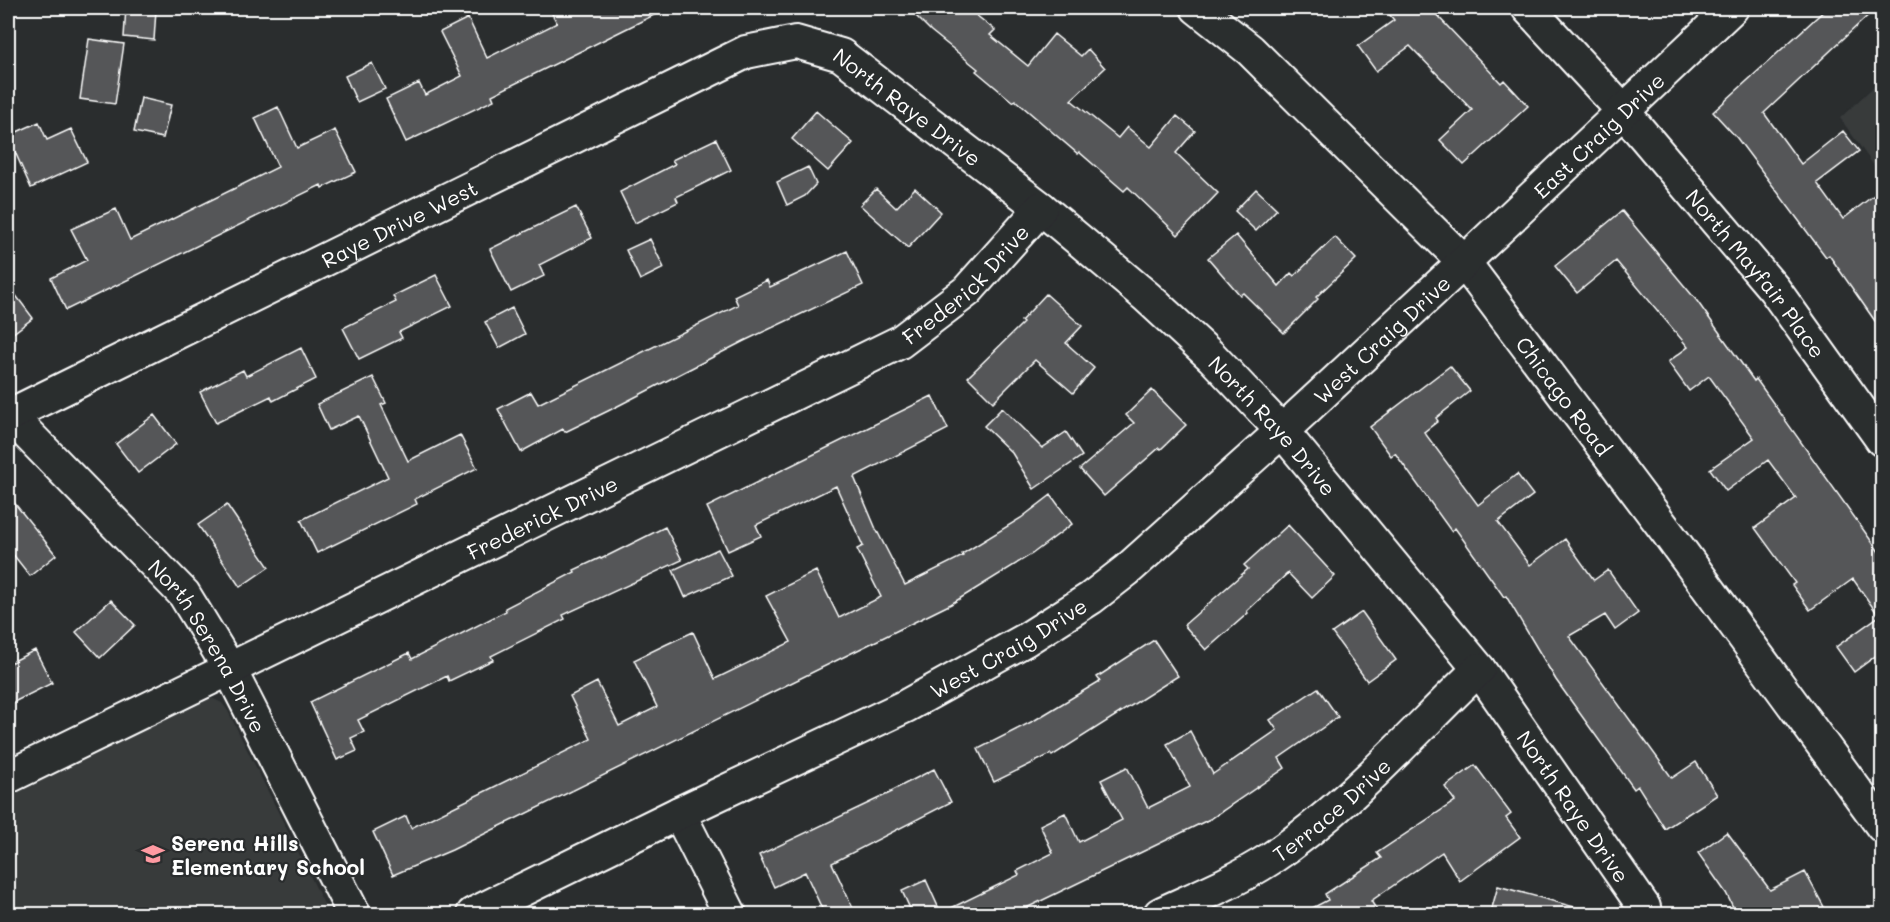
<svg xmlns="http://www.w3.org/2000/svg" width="1890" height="922" viewBox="0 0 1890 922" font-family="Mali,sans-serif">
<rect width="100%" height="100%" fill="#2a2d2e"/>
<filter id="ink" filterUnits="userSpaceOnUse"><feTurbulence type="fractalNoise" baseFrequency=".0167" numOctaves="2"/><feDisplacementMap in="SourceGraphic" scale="12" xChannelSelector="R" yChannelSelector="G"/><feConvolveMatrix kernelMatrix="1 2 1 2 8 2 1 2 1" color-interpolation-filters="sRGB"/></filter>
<g filter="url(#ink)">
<!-- built -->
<path fill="#373a3b" d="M1882,79V177L1840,118Z
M203,699H214L222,703L228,711L329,914H8V794Z"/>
<!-- building -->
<path fill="#555758" stroke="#fff" stroke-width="1.5" d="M126,8L156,10L154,40L124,37Z
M549,8H668L492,95L494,100L406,142L386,99L419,83L425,95L462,76L440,32L468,18L487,58L557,23Z
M908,8H967L995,30L990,35L1028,66L1054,34L1081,56L1088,49L1105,68L1071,100L1118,138L1127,127L1151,147L1177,116L1195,131L1176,153L1218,193L1178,235L1128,187L1124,191L1079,152L1078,154L1015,100L1013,102L976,71L978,69L931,31Z
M1384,8H1430L1501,83L1504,80L1528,106L1464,165L1440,140L1472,110L1410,46L1376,71L1358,46L1394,20Z
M1827,8H1876L1764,113L1801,164L1843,131L1859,151L1817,183L1843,219L1882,189V331L1829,255L1826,257L1737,138L1713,112Z
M89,39L124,44L115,104L80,99Z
M372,63L385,89L357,102L345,76Z
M141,98L171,105L163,138L134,132Z
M278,107L297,148L335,130L356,172L322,188L321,185L66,310L51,278L87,260L71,229L116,209L130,240L278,167L255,118Z
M816,111L853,143L828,171L792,139Z
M39,122L47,140L71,129L87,162L31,188L8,136Z
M716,139L731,170L676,197L678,202L635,223L620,192L675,164L672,160Z
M808,167L816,184L805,196L787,205L777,182Z
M915,188L941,212L908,248L860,205L876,189L896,208Z
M1256,189L1277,209L1256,231L1235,211Z
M576,207L592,238L539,265L544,276L511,292L490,249Z
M1622,211L1697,301L1754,381L1756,379L1882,556V651L1854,672L1836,647L1879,616L1853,579L1810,610L1792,585L1795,583L1755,528L1796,498L1768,460L1726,491L1710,469L1754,438L1709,376L1689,391L1668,362L1688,347L1616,261L1577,293L1555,266Z
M1236,235L1279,286L1291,273L1294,276L1335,237L1356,259L1316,297L1318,299L1284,333L1243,293L1240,295L1208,258Z
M650,239L664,268L640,280L626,250Z
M847,251L863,285L744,341L608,411L565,432L563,429L521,452L498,409L531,392L538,404L738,305L734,296L767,280L770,287Z
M436,275L452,306L399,332L402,338L359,359L343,328L396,302L393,296Z
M8,285L33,318L8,337Z
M1046,294L1082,326L1066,343L1094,368L1073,393L1035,360L993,402L968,377L1023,323L1021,321Z
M512,308L525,334L499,348L485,322Z
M301,348L316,379L273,401L271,396L216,423L200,392L243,370L246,376Z
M1450,366L1470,391L1436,418L1438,421L1424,432L1478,505L1517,474L1533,495L1498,522L1530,565L1565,539L1594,580L1608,570L1638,613L1615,630L1605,615L1569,636L1672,778L1696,762L1717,795L1665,829L1638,786L1634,789L1556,680L1506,596L1504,597L1455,528L1451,531L1395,453L1391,456L1370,427Z
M373,377L386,403L381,405L408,461L460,435L477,468L415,499L417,504L317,553L301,520L388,477L359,416L329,430L317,404Z
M1152,390L1186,425L1161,449L1159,448L1104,496L1080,469L1134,423L1126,415Z
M932,396L948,429L854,477L876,529L905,585L963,556L962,554L1021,518L1051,495L1072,524L1032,554L951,604L452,850L393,875L373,832L406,816L411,828L591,739L570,696L597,682L619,726L657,707L634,660L667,644L693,632L715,679L791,642L766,596L816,571L839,618L881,597L857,549L863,546L836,486L756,525L761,536L728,551L707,507Z
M1002,408L1042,448L1066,432L1082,456L1034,489L1012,453L984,426Z
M154,415L176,444L138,473L116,444Z
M8,495L56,555L30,576L8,548Z
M227,505L269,567L240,587L198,525Z
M1288,525L1335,576L1312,598L1288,573L1247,611L1248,613L1206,650L1184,625L1248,569L1244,565Z
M665,527L682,560L563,615L565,619L491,656L493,660L449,681L447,676L358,720L364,732L351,738L357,751L337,760L310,702L409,653L412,659L506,611L505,608L575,572L574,570L600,558L601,559Z
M718,549L732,576L685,597L673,570Z
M111,600L135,625L100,658L76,632Z
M1362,612L1396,660L1367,681L1332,633Z
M1154,640L1178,676L1052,756L1051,754L994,782L978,749L1035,720L1100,681L1097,677Z
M35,650L52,683L8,705V664Z
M1318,688L1338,717L1279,758L1285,768L1212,818L1012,915H913L902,891L926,880L941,913L1019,875L1017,871L1053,853L1040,825L1065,813L1079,842L1122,820L1101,780L1127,767L1148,808L1190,787L1167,744L1190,731L1213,774L1277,730L1270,720Z
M1475,765L1511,814L1506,818L1520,837L1460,881L1442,852L1371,901L1380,915H1299L1328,900L1325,894L1381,858L1377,853L1455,801L1445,787Z
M934,769L951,802L832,863L856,915H825L805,872L774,887L759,855L892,792L891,791Z
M1727,832L1770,890L1805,872L1824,907L1810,915H1737L1726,893L1698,853Z
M1498,886L1578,908V915H1490Z"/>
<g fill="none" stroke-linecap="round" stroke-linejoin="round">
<!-- minor casing -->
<g stroke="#fff" stroke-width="36">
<g id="minor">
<path id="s1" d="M1197,8L1250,50L1464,262L1667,532L1882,826"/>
<path id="s2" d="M1528,8L1622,110L1774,289L1882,440"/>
<path id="s3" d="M8,414L184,594L229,668L354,914"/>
<path id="s4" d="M8,416L746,52L796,42L841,55L1041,208L1147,297L1212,357L1282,431L1479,669L1644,907L1645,914"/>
<path id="s5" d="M8,777L900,342L967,291L1041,208"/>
<path d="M679,813L730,914"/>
<path id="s6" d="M473,914L679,813L906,706L1025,640L1091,598L1127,570L1282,431L1464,262L1732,8"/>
<path id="s7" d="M1160,914C1197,897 1236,881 1270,859C1348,807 1411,734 1479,669"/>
</g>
</g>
<!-- minor -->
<use href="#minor" stroke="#2a2d2e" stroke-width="32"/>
</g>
</g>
<!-- icons -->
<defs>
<g id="school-bare" transform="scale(1.8)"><path d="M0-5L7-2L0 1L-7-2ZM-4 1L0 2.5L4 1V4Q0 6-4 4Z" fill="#ff9aa2" stroke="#2a2d2e" stroke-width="2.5" paint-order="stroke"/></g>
</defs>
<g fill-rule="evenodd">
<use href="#school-bare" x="153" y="854"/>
</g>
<g text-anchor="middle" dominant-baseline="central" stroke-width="4.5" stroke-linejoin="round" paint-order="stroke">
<!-- street labels -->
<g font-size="21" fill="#fff" stroke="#2a2d2e">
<text stroke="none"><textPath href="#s4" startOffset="1005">North Raye Drive</textPath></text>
<text stroke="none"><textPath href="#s6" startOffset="1382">East Craig Drive</textPath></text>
<text stroke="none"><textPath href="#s4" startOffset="436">Raye Drive West</textPath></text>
<text stroke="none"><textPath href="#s2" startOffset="350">North Mayfair Place</textPath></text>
<text stroke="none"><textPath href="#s5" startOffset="1080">Frederick Drive</textPath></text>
<text stroke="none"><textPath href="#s6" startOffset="1084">West Craig Drive</textPath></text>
<text stroke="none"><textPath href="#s1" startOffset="536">Chicago Road</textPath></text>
<text stroke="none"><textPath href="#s4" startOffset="1491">North Raye Drive</textPath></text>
<text stroke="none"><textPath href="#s5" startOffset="594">Frederick Drive</textPath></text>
<text stroke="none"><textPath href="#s3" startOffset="308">North Serena Drive</textPath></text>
<text stroke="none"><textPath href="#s6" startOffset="598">West Craig Drive</textPath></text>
<text stroke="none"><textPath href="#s7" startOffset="202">Terrace Drive</textPath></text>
<text stroke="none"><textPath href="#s4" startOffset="1977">North Raye Drive</textPath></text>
</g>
<!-- poi labels -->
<g font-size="21" font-weight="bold" fill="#fff" stroke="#2a2d2e" text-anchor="start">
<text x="171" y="842">Serena Hills<tspan x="171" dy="24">Elementary School</tspan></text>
</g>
</g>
<!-- margin -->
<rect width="1890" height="922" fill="none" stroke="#2a2d2e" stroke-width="30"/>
<rect x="15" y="15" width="1860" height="892" fill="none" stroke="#fff" stroke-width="2" filter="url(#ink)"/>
</svg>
